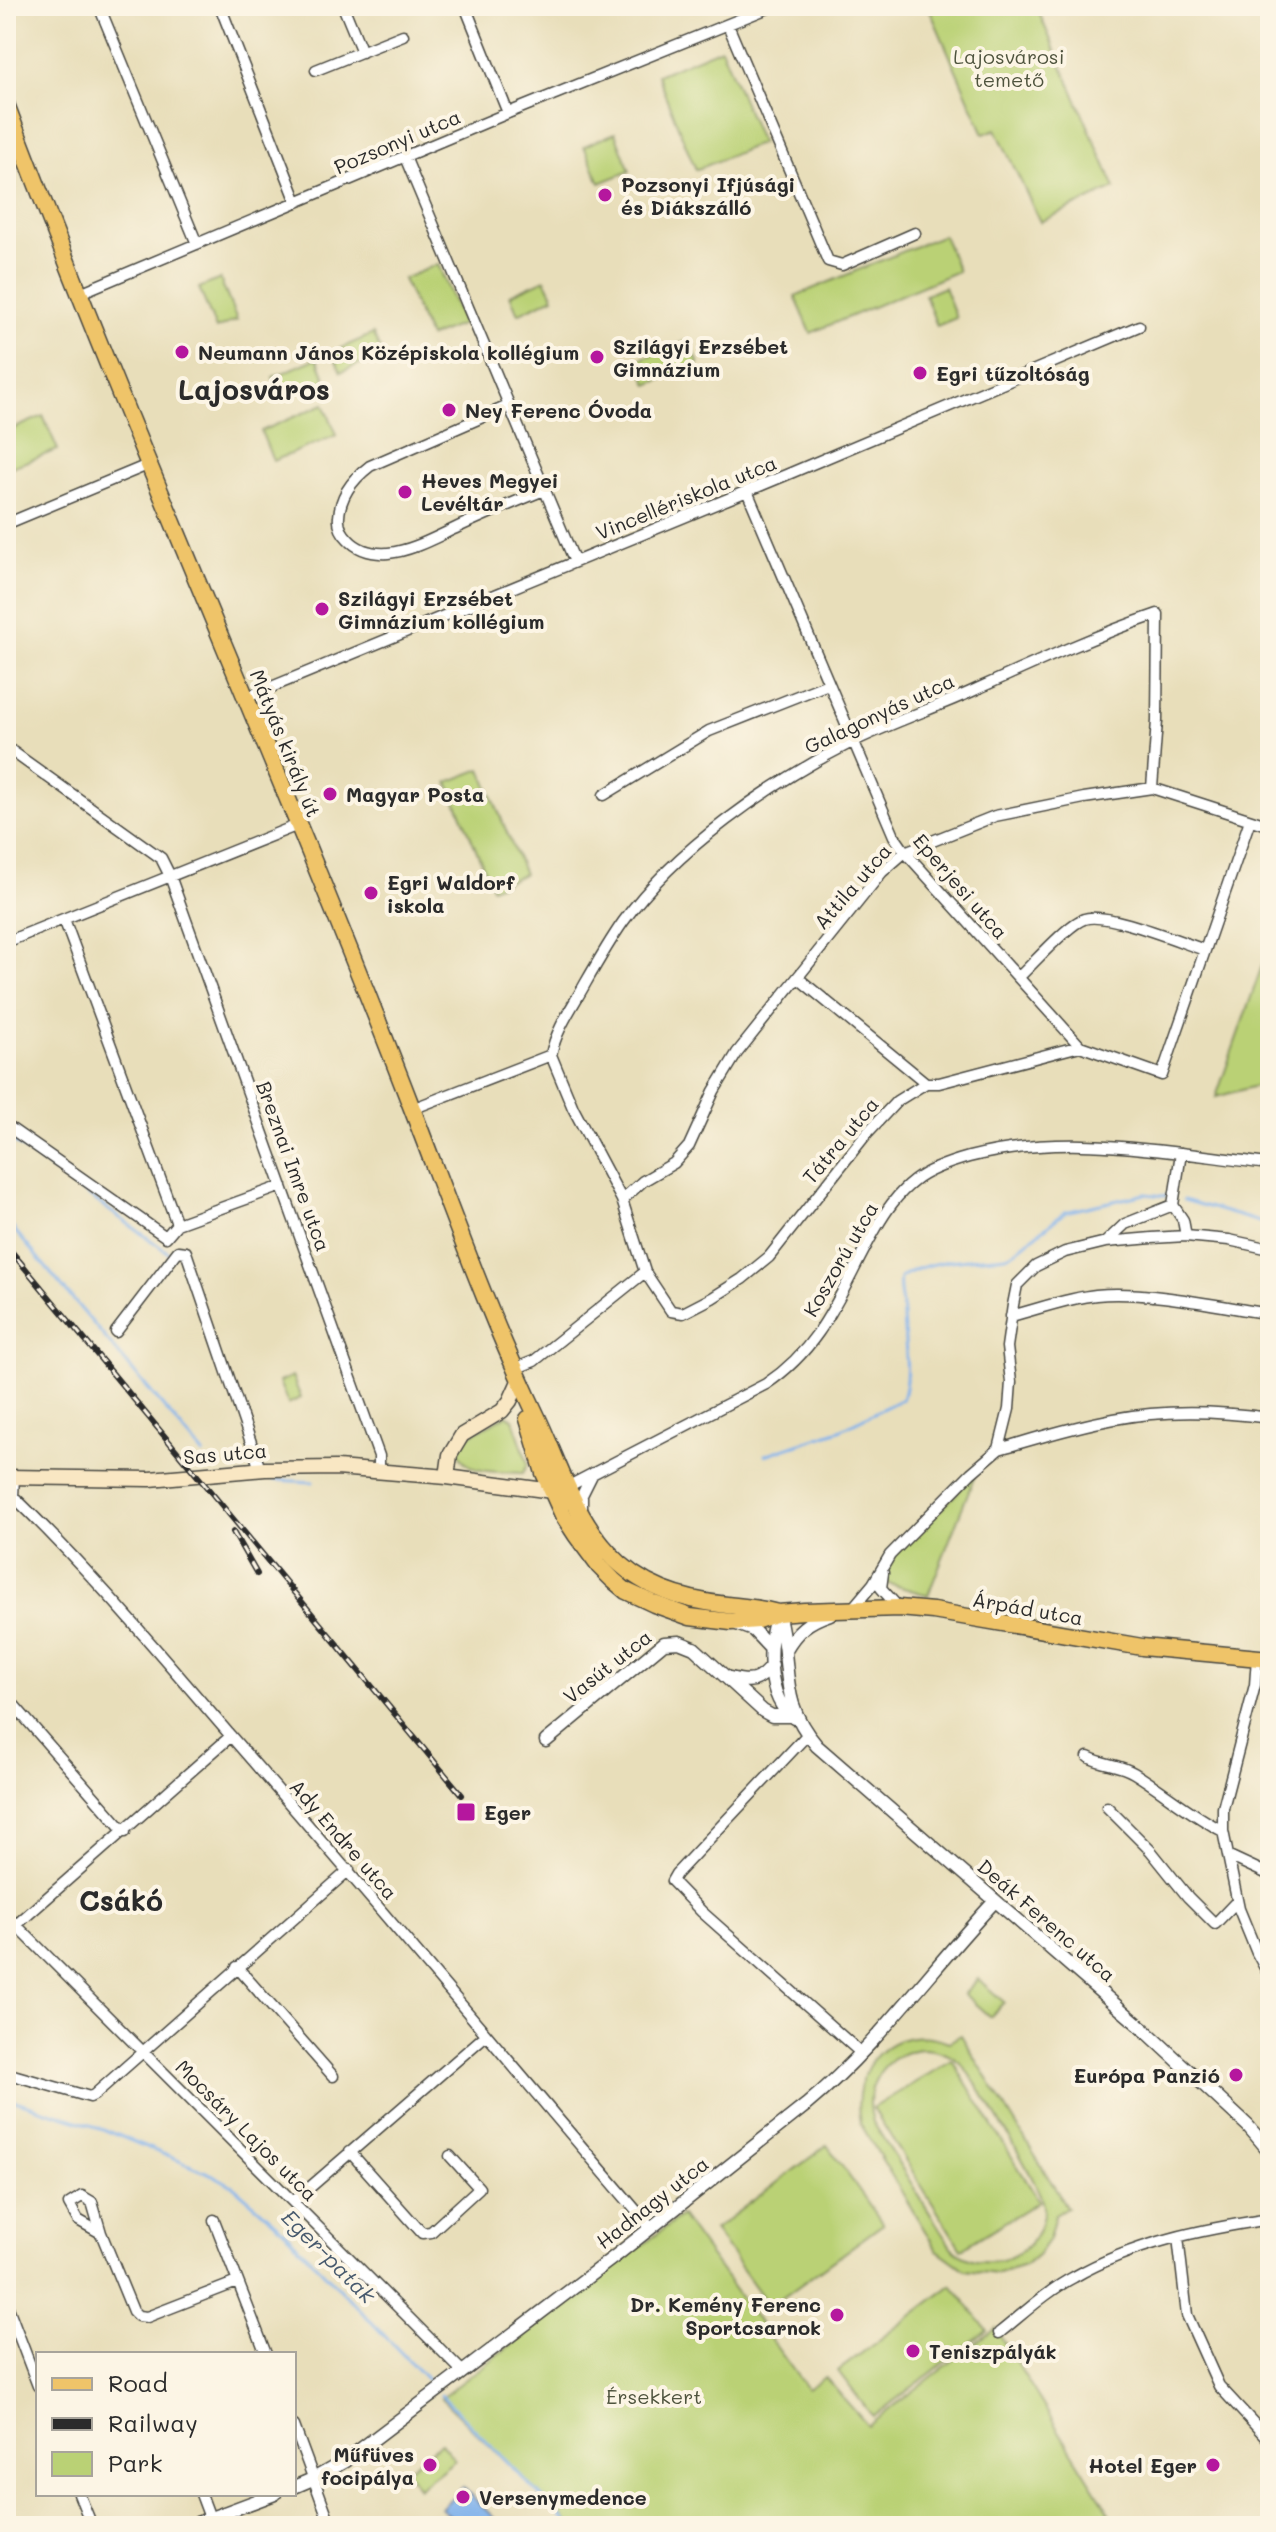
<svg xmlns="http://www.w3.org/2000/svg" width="1276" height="2532" viewBox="0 0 1276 2532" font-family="Mali,sans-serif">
<rect width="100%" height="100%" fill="#fcf5e5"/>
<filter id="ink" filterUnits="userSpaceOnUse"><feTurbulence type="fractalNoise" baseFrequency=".0125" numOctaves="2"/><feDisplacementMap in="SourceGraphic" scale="16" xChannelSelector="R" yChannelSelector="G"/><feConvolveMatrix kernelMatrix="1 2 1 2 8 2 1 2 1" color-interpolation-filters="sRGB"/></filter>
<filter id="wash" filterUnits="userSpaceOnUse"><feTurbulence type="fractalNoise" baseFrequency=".006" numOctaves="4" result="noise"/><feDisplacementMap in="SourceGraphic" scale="32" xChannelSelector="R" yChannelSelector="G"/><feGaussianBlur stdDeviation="1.8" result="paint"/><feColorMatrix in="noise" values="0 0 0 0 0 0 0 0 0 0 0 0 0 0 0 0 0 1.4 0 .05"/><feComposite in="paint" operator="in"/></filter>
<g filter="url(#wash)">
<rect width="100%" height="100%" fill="#e8deba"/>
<!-- green -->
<path fill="#bad175" stroke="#727e50" stroke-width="2" fill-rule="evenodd" d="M928,6H1036L1115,188L1040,222L996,129L984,134Z
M721,48L761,143L696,170L657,75Z
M615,133L630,171L600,183L584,146Z
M943,235L958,271L811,333L795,296Z
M438,264L463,324L429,337L403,279Z
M220,279L237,320L216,329L199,288Z
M545,279L554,297L518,314L510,295Z
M944,287L956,318L937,326L925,295Z
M373,334L382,354L341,372L332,352Z
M689,340L699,364L648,385L638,360Z
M317,358L326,380L282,399L273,377Z
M324,404L337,435L273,461L261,431Z
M43,416L58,450L6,469V432Z
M481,769L524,874L492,888L448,782Z
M1270,943V1082L1216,1097Z
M292,1376L301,1398L288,1404L279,1382Z
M507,1415L513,1419L528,1464L523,1473C500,1471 462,1477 458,1447L462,1439Z
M975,1475L928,1595L886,1583L887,1567L895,1554Z
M978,1979L1004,2002L990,2017L964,1994Z
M961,2035L1067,2208L1055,2215L1049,2239L1039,2253L1025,2265L996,2274L965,2270L936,2249L860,2123C849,2067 892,2020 949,2042ZM920,2049C935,2049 948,2052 960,2063C975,2077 1042,2187 1043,2206C1045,2256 986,2278 951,2247L873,2122C862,2086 884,2054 920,2049Z
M952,2060L1039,2201L961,2249L873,2108Z
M827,2145L883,2224L770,2307L714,2230Z
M681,2216L807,2389L825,2377L868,2426L995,2328L1118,2526H572L441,2398Z
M952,2285L987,2330L873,2417L838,2371Z
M441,2443L455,2460L419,2488L405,2471Z"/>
<!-- water -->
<path fill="#7fb1eb" stroke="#556e8b" stroke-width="2" d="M463,2487L502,2526H460L441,2508Z"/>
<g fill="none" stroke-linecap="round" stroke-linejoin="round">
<!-- stream -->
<path stroke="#7fb1eb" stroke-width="3" d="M6,1136L170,1254
M1184,1200L1270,1225
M6,1220L203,1454
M765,1455L840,1430L902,1399C911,1375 904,1342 903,1316C903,1303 898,1291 900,1278C929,1258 971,1260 1006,1256L1015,1252L1065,1212L1145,1194L1165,1196
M274,1480L313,1482
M6,2098L103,2129L213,2175L233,2186L278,2225L436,2389
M441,2395L570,2526"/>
</g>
</g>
<g filter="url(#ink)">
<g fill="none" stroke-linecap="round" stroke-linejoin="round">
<!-- minor casing -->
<g stroke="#474640" stroke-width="13">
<path id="minor" d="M99,6L197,244
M220,6L297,202
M343,6L362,52
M465,6L508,113
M728,25L828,261L842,265L915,233
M316,70L403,35
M6,152L22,147
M405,157L575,562
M80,293L508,113L773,6
M508,406L370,466C353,479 340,495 339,517C338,526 342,533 348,539C358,550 373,554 388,553C412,551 436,537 458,527C486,514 515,502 544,490
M747,491L894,836L905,852L1080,1046
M6,524L150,464
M245,698L786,475L1139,326
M6,747L161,858L170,876L379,1456V1470
M604,795L709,731L828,684
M64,919L177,1224
M6,942L298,825
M1019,977C1033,964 1068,924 1084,919C1106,911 1180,942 1205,950
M798,978L926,1083
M551,1055L573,1108L622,1200L645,1272L671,1311L683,1313L712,1298L742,1279L769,1257L868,1132L897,1101L926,1083H939L1080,1046L1162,1075L1250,820
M551,1055C556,1029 573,1006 585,984C597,963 609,942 623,922C675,849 771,783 850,743C888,724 929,710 968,693C1030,665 1093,636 1158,614L1157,721L1152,788
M412,1109L551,1055
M6,1125L166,1237L177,1224L282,1186
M1181,1153L1173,1205L1183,1220L1186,1236
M622,1200L643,1181L674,1163L689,1146L714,1091L737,1053L882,872L905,852L995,816L1084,798L1152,788L1270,826
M1106,1242L1125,1224L1173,1205
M1011,1316C1039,1309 1067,1298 1096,1295C1147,1290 1218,1306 1270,1314
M116,1332L178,1251L186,1252L260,1469
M514,1369L534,1361L645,1272
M999,1449C1037,1438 1075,1426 1114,1419C1166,1409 1218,1411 1270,1418
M14,1477L13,1496C90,1570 159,1653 229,1734C372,1897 510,2064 651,2228
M567,1487L766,1384C826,1344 842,1287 876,1228C886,1211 897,1194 914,1181C929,1169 951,1162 969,1157C1068,1131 1170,1153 1270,1164
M582,1509V1495L593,1473
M883,1573L881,1588L899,1608
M852,1609L873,1584L890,1555L971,1473L999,1449L1009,1409L1011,1382L1007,1347L1013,1305L1017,1285L1036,1266L1065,1252L1106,1242L1152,1238L1186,1236L1229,1240L1270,1249
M1257,1658L1255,1685L1223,1808V1831L1239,1909L1257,1953L1270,1977
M6,1696L125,1832
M807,1735L676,1874L672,1881L702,1912L861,2053
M1088,1757C1104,1765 1119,1764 1134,1773C1165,1792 1191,1815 1223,1831
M1107,1807L1151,1851L1188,1897L1215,1924L1237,1901
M1229,1856L1270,1875
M6,1915L463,2372
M6,1934L231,1736
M237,1967L333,2076
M6,2073L90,2097L94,2095L349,1870
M350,2152L422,2233L431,2232L479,2188L450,2156
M293,2202L486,2035
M214,2220L266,2354
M101,2233L78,2220L69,2204L82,2196L92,2202L101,2233L133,2311L138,2316L147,2317L237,2282
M1178,2237L1187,2315L1219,2386L1270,2441
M6,2302L38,2386
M999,2333C1023,2314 1047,2291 1074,2277C1133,2243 1203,2229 1270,2219
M294,2426L331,2526
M79,2494L92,2526
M201,2494L210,2518"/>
</g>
<!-- tertiary casing -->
<g stroke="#474640" stroke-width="15">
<path id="tertiary" d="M778,1613C793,1666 777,1700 817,1746L1148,2033L1248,2126L1270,2152
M778,1613C766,1641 766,1699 794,1718
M734,1623L753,1630L769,1647
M785,1651C796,1631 808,1621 830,1614
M730,1678C751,1683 758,1683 772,1665
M546,1741L664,1643L679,1642L694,1648L763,1711L772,1716H789
M294,2487L315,2478L345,2461L618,2254L806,2105C877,2046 931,1969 995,1901
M189,2526L275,2494"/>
</g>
<!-- secondary casing -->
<g stroke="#474640" stroke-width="17">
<path id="secondary" d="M6,1477L150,1479L265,1469L337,1468L447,1477L552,1491L559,1489
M447,1477L450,1455L462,1435L502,1411L510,1401L519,1381"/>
</g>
<!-- primary casing -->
<g stroke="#474640" stroke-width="19">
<path id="primary" d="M6,104C133,443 283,773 413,1111C453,1215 491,1321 539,1421C560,1466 574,1516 609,1553C640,1587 681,1600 727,1605C745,1607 761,1608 778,1613
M528,1419L544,1473L563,1515L576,1535L599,1566L613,1580L626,1591L654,1604L690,1617L731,1622L758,1620L778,1613L804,1611L899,1608L933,1611L1142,1647L1270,1659"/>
</g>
<!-- minor -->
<use href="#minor" stroke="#fff" stroke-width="10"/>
<!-- tertiary -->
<use href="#tertiary" stroke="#fff" stroke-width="12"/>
<!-- secondary -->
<use href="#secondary" stroke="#f9e7c3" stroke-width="14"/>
<!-- primary -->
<use href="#primary" stroke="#efc469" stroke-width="16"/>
<!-- rail casing -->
<g stroke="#2b2b2b" stroke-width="6">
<path id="rail" d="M6,1245L462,1795
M233,1532L257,1574"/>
</g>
<!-- rail -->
<use href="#rail" stroke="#fcf5e5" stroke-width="3" stroke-dasharray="9" stroke-linecap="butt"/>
</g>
</g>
<!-- markers -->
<g fill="#b5179e" stroke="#fcf5e5" stroke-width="3">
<circle cx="605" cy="195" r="8"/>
<circle cx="182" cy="352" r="8"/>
<circle cx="597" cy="357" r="8"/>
<circle cx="920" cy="373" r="8"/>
<circle cx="449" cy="410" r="8"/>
<circle cx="405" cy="492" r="8"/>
<circle cx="322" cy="609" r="8"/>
<circle cx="330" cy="794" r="8"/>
<circle cx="371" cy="893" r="8"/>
<rect x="456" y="1802" width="20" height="20" rx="4"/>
<circle cx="1236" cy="2075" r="8"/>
<circle cx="837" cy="2315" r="8"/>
<circle cx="913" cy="2351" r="8"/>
<circle cx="430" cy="2465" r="8"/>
<circle cx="1213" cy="2465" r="8"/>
<circle cx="463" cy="2497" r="8"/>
</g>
<g text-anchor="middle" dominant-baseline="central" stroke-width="8" stroke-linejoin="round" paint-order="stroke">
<!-- park labels -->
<g font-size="20" fill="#4f543e" stroke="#fcf5e5">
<text x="1009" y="56">Lajosvárosi<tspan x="1009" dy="23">temető</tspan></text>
<text x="654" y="2396">Érsekkert</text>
</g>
<!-- street labels -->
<g font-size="20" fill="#2b2b2b" stroke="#fcf5e5">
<text transform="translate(397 141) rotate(-23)">Pozsonyi utca</text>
<text transform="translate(686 497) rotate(-22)">Vincellériskola utca</text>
<text transform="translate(879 713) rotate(-25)">Galagonyás utca</text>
<text transform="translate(286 743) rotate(68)">Mátyás király út</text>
<text transform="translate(852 886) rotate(-49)">Attila utca</text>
<text transform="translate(961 886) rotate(49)">Eperjesi utca</text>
<text transform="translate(840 1140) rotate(-50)">Tátra utca</text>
<text transform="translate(294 1166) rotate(70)">Breznai Imre utca</text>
<text transform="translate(840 1259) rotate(-60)">Koszorú utca</text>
<text transform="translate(225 1453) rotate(-5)">Sas utca</text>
<text transform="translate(1028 1608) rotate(10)">Árpád utca</text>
<text transform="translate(607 1666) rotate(-38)">Vasút utca</text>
<text transform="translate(344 1839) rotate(49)">Ady Endre utca</text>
<text transform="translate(1047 1920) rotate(41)">Deák Ferenc utca</text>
<text transform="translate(247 2130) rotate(45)">Mocsáry Lajos utca</text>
<text transform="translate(652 2202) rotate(-38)">Hadnagy utca</text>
</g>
<!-- poi labels -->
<g font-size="20" font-weight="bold" fill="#2b2b2b" stroke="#fcf5e5" text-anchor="start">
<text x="621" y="184">Pozsonyi Ifjúsági<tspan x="621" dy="23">és Diákszálló</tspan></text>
<text x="613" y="346">Szilágyi Erzsébet<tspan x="613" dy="23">Gimnázium</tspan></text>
<text x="198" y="352">Neumann János Középiskola kollégium</text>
<text x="936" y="373">Egri tűzoltóság</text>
<text x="465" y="410">Ney Ferenc Óvoda</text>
<text x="421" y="480">Heves Megyei<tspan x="421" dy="23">Levéltár</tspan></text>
<text x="338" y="598">Szilágyi Erzsébet<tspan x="338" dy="23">Gimnázium kollégium</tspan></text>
<text x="346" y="794">Magyar Posta</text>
<text x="387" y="882">Egri Waldorf<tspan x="387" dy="23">iskola</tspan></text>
<text x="484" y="1812">Eger</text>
<text x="1220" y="2075" text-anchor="end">Európa Panzió</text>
<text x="821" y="2304" text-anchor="end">Dr. Kemény Ferenc<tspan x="821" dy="23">Sportcsarnok</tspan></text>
<text x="929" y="2351">Teniszpályák</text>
<text x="414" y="2454" text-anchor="end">Műfüves<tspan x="414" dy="23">focipálya</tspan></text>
<text x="1197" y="2465" text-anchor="end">Hotel Eger</text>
<text x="479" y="2497">Versenymedence</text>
</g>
<!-- water labels -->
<g font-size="22" font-style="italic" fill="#485a6e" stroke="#fcf5e5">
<text transform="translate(329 2256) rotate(45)">Eger-patak</text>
</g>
<!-- district labels -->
<g font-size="28" font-weight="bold" fill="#2b2b2b" stroke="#fcf5e5">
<text x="254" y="389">Lajosváros</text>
<text x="121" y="1900">Csákó</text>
</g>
</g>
<!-- margin -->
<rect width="1276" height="2532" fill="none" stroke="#fcf5e5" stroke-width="32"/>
<!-- legend -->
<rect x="36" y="2352" width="260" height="144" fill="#fcf5e5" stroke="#a8a49b" stroke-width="2"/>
<rect x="52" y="2378" width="40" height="12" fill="#efc469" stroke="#a8a49b" stroke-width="2"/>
<text x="108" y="2392" font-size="24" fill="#2b2b2b">Road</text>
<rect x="52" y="2418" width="40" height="12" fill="#2b2b2b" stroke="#a8a49b" stroke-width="2"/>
<text x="108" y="2432" font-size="24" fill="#2b2b2b">Railway</text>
<rect x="52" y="2452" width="40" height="24" fill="#bad175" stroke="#a8a49b" stroke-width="2"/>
<text x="108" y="2472" font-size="24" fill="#2b2b2b">Park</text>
</svg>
